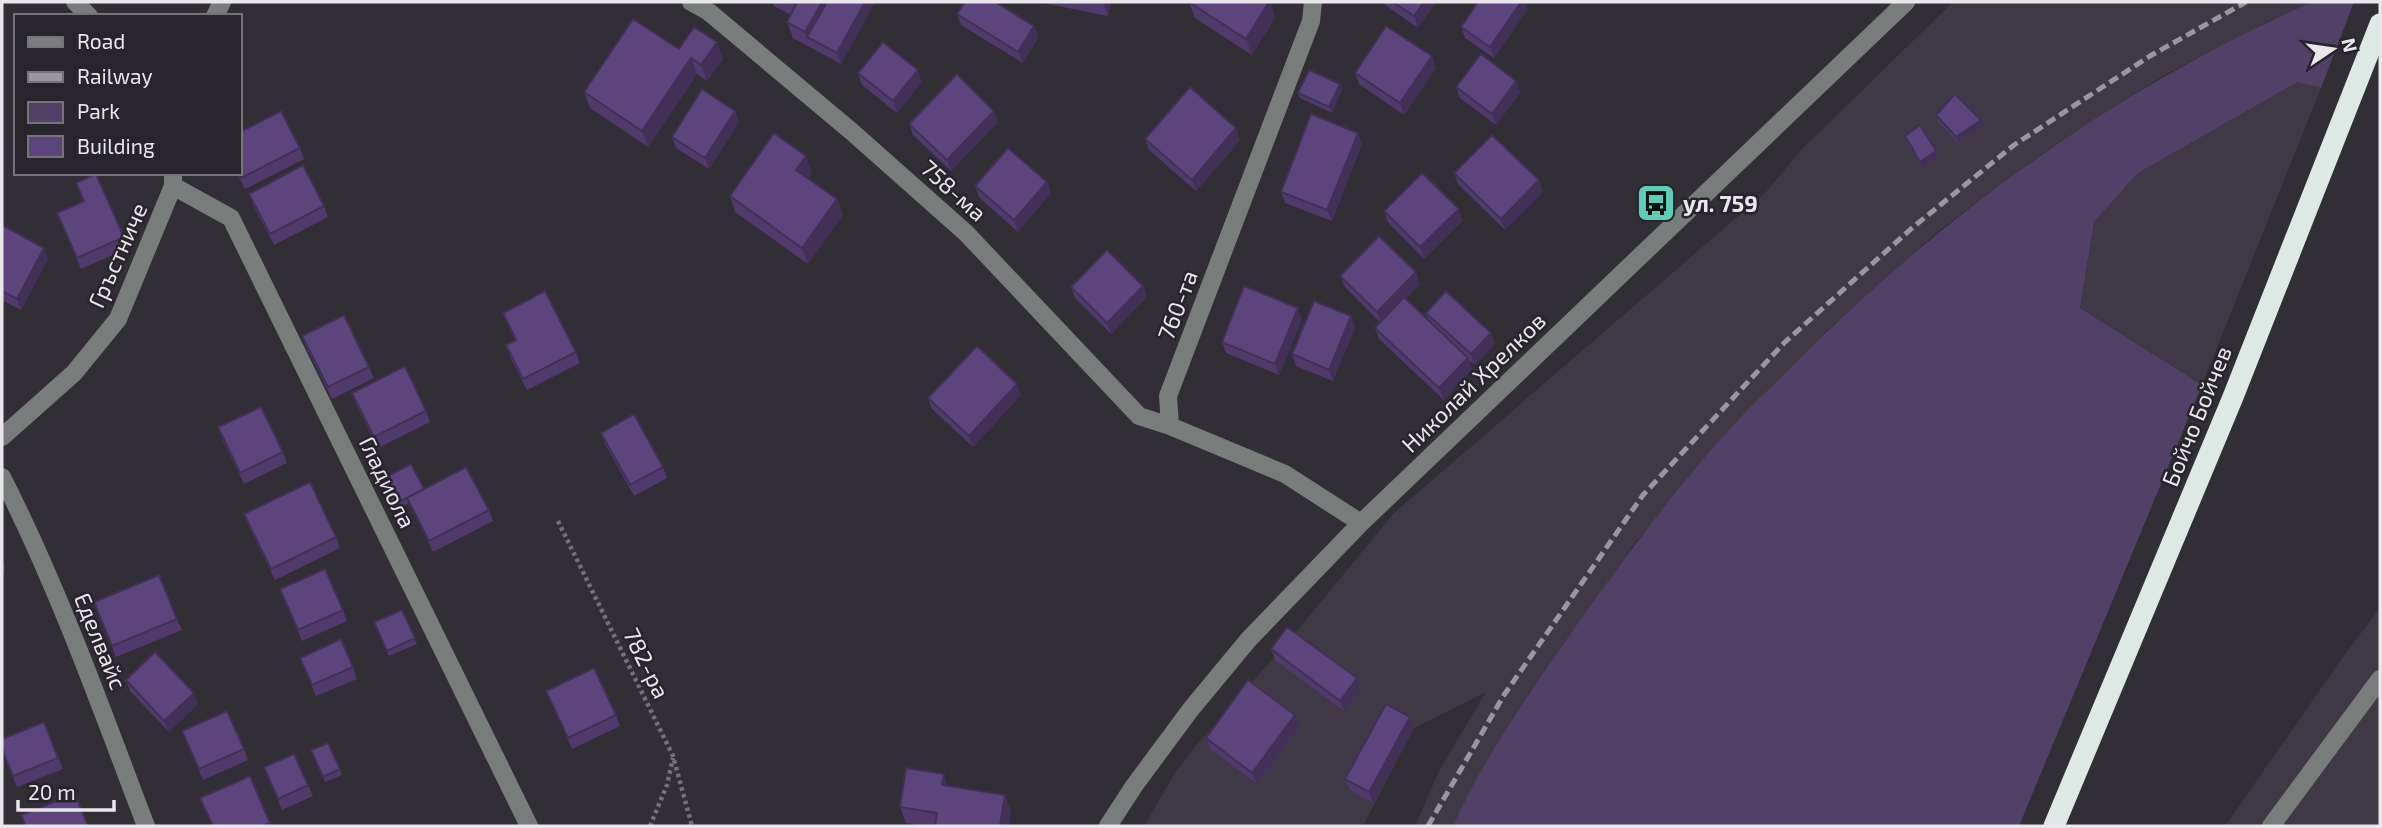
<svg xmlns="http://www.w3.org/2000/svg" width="2382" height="828" viewBox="0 0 2382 828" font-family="'Exo 2',sans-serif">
<rect width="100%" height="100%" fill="#312e35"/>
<!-- built -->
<path fill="#3e3944" d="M1953,2H2312L2273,19L2163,76L2050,148L1941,229L1829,329L1728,431L1635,543L1504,733L1453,826H1415L1439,771L1486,692L1414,728L1363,826H1144L1175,773L1194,748L1291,638L1394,513L1765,193L1803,148Z
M2297,81L2321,88L2202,385L2080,308L2094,222L2138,173Z
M2380,608V826H2225L2345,654Z"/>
<!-- green -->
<path fill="#514166" d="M2312,2H2354L2321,88L2297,82L2138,173L2094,222L2080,308L2202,385L2019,826H1453C1484,757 1530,692 1574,629C1622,561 1671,494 1727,432C1748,408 1773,386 1795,363C1946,212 2117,88 2312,2Z"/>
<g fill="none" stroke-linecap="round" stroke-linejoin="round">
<!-- path -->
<path stroke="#747178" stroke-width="4.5" stroke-dasharray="3.5 3.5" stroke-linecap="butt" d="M558,521L673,756L692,826
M650,826L667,785L673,758"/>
<!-- minor -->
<path stroke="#787d7c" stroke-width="18" d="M75,2L89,16
M691,2L709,12L851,131L966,233L1139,416L1170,426
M1313,2L1311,21L1168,396L1170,426L1285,474L1361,523
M215,16L222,2
M173,186L231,218L529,826
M2,437L74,373L118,319L173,186V173
M2,477C59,589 101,708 146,826
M1108,826L1134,786L1191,709L1249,639L1361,523L1906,2
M2271,826L2380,679"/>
<!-- highway -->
<path stroke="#dee9e6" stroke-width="21" d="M2054,826L2233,397L2380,24"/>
<!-- rail -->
<path stroke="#99979d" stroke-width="5" stroke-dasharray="10 5" stroke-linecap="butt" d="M1428,826L1504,695L1643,495L1784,343L1912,228L2014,145L2150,56L2246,2"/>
</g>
<!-- wall -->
<path fill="#513a6b" d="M772,2H875L841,64L793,38L787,22L791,15L774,6Z
M1038,2H1111L1108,16Z
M1189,2H1271L1275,18L1252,55L1195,18Z
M1381,2H1436L1418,28Z
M1528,9L1494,58L1465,38L1461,27Z
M957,14L1034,26L1038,38L1023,63L961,25Z
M717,42L723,59L707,81L697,74L648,147L590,108L584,92Z
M1436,68L1404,115L1359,84L1355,73Z
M858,73L922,82L897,113L862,85Z
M1516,81L1520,93L1496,125L1460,98L1456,87Z
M1340,84L1342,90L1332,113L1300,98L1298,93Z
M735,111L739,122L709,169L676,148L672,137Z
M1936,115L1981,120L1983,125L1958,143L1938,121Z
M998,122L951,171L913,135L909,124Z
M1358,133L1362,144L1332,221L1285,203L1281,192Z
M1905,136L1936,151L1938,157L1922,168L1907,142Z
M1145,139L1240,140L1196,191L1149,150Z
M300,148L304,159L245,189L237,173H240Z
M812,172L808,178L837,199L843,215L808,264L735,212L730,196Z
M1454,173L1539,180L1543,192L1505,230L1458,184Z
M1047,182L1051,193L1018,232L979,197L975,186Z
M76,183L124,237L128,248L81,269L57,213L83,201Z
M249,194L324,206L328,217L274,245L253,205Z
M1384,211L1463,220L1424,259L1388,222Z
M2,225L48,259L21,310L2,300Z
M1340,276L1420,284L1405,299L1429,321L1426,313L1491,333L1495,344L1475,365L1469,360L1472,369L1444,400L1379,339L1375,328L1380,322L1345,287Z
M1143,286L1147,297L1111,334L1075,298L1071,287Z
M503,313L576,352L580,363L527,390L510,357L506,345L515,340L507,324Z
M1351,316L1355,328L1333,381L1296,366L1292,354Z
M1302,319L1279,375L1226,353L1222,342Z
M302,336L369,367L374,378L332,399L306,347Z
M352,393L426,411L430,422L378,448L356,404Z
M1021,395L973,447L932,409L928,398Z
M218,427L283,452L287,463L244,484L222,439Z
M601,433L663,467L667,478L634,496L605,444Z
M380,480L424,489L489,510L493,521L433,552L409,503L395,511Z
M244,514L336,537L340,548L275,580L248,525Z
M280,589L343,610L347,621L302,641Z
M94,602L177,619L182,630L116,657Z
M402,610L417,644L389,656L374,622Z
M1271,649L1357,678L1361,689L1345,712L1275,660Z
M300,658L353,667L357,679L316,696Z
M126,680L198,704L169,732L130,691Z
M546,691L616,715L620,726L572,749Z
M1295,715L1299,726L1257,784L1210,749L1206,738Z
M1410,717L1414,728L1373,803L1350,790L1345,779Z
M44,722L63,769L17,787L2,750Z
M182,731L244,749L248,760L203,780Z
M328,743L342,775L325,782L311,750Z
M264,767L308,785L313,796L282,810Z
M250,776L272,826H212L200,798Z
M948,786L1005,795L1011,812L1009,826H925L906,823L900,807Z"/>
<!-- shaded-wall -->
<path fill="#423057" d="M822,2H836L807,37L805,32Z
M865,2H875L841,64L837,53Z
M1103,2H1111L1108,16Z
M1269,2H1271L1275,18L1252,55L1246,39Z
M1424,2H1436L1418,28L1414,16Z
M1521,2H1525L1528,9L1494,58L1490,47Z
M1034,26L1038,38L1023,63L1018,52Z
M717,42L723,59L707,81L701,65Z
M1432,56L1436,68L1404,115L1400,103Z
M691,58L697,74L648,147L642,131Z
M918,70L922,82L897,113L893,101Z
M1516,81L1520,93L1496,125L1492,114Z
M1340,84L1342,90L1332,113L1329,107Z
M735,111L739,122L709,169L705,158Z
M994,111L998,122L951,171L947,160Z
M1981,120L1983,125L1958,143L1956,137Z
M1236,128L1240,140L1196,191L1192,180Z
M1358,133L1362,144L1332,221L1327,210Z
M1936,151L1938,157L1922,168L1920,162Z
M806,156L812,172L802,186L796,170Z
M1539,180L1543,192L1505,230L1501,219Z
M1047,182L1051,193L1018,232L1014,220Z
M837,199L843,215L808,264L802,248Z
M1459,209L1463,220L1424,259L1420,247Z
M44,248L48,259L21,310L17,299Z
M1416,272L1420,284L1381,323L1377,312Z
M1143,286L1147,297L1111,334L1107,323Z
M1298,308L1302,319L1279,375L1275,364Z
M1351,316L1355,328L1333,381L1329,370Z
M1491,333L1495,344L1475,365L1471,354Z
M1468,358L1472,369L1444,400L1439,388Z
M1017,384L1021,395L973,447L969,436Z
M2,557L6,568L2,572Z
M1357,678L1361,689L1345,712L1340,701Z
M194,693L198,704L169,732L164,721Z
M1295,715L1299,726L1257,784L1252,773Z
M1410,717L1414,728L1373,803L1369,792Z
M944,774L949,790L942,785Z
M1005,795L1011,812L1009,826H1000Z"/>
<!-- building -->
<path fill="#5e447c" stroke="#423057" stroke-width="2" d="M791,2H822L805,32L787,22L796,4Z
M827,2H865L837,53L807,37Z
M965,2H995L1034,26L1018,52L957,14Z
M1189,2H1269L1246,39Z
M1393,2H1424L1414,16Z
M1478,2H1521L1490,47L1461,27Z
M633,19L679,49L694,27L717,42L701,65L691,58L642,131L584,92Z
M1386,26L1432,56L1400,103L1355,73Z
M883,42L918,70L893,101L858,73Z
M1481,54L1516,81L1492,114L1456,87Z
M1309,70L1340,84L1329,107L1298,93Z
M957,74L994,111L947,160L909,124Z
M1190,87L1236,128L1192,180L1145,139Z
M702,89L735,111L705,158L672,137Z
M1955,94L1981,120L1956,137L1936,115Z
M281,111L300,148L241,178L239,173L240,132Z
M1311,114L1358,133L1327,210L1281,192Z
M1920,125L1936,151L1920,162L1905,136Z
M774,133L806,156L796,170L837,199L802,248L730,196Z
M1492,135L1539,180L1501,219L1454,173Z
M1008,148L1047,182L1014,220L975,186Z
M303,165L324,206L270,234L249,194Z
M1422,173L1459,209L1420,247L1384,211Z
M96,174L124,237L77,258L57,213L84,201L76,183Z
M2,225L44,248L17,299L2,291Z
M1379,236L1416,272L1377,312L1340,276Z
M1107,250L1143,286L1107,323L1071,287Z
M1244,286L1298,308L1275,364L1222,342Z
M545,291L576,352L523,379L506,345L516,340L503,313Z
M1446,291L1491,333L1471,354L1426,313Z
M1404,297L1468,358L1439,388L1375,328Z
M1314,301L1351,316L1329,370L1292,354Z
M344,315L369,367L328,387L302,336Z
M977,346L1017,384L969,436L928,398Z
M405,366L426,411L374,437L352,393Z
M261,407L283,452L240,473L218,427Z
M634,414L663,467L630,485L601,433Z
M411,464L424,489L393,505L380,480Z
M466,467L489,510L429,541L407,498Z
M310,482L336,537L271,569L244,514Z
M325,569L343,610L298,630L280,589Z
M159,575L177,619L112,646L94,602Z
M402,610L415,638L387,651L374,622Z
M1287,627L1357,678L1340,701L1271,649Z
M341,639L353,667L312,685L300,658Z
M155,652L194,693L164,721L126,680Z
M594,668L616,715L568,738L546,691Z
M1248,680L1295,715L1252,773L1206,738Z
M1386,704L1410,717L1369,792L1345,779Z
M227,711L244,749L199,769L182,731Z
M44,722L58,758L13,776L2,749V739Z
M328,743L340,769L323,777L311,750Z
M294,754L308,785L278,799L264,767Z
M906,768L944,774L942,785L1005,795L1000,826H935L937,813L900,807Z
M250,776L270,823L262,826H213L200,798Z
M75,794L88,826H26L21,815Z"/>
<!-- icons -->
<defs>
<g id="bus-square" transform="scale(2.0125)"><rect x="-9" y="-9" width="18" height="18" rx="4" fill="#5dceb9" stroke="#27242b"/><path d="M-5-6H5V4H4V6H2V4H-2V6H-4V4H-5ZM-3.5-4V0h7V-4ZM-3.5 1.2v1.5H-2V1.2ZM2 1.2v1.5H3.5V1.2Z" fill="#111"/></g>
</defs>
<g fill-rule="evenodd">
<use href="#bus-square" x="1656" y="203"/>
</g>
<g text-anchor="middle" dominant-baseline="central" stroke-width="5" stroke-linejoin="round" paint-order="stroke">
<!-- street labels -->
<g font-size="23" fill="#e9e7ec" stroke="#27242b">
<text transform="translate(954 190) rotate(42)">758-ма</text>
<text transform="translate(117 255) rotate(-66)">Гръстниче</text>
<text transform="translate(1177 305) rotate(-69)">760-та</text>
<text transform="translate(1473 382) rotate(-44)">Николай Хрелков</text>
<text transform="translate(2196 416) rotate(-68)">Бойчо Бойчев</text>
<text transform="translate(388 482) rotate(64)">Гладиола</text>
<text transform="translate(101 641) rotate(68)">Еделвайс</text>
<text transform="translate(647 663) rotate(64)">782-ра</text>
</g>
<!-- poi labels -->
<g font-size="23" font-weight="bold" fill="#e9e7ec" stroke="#27242b" text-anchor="start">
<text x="1683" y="203">ул. 759</text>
</g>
</g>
<!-- border -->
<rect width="2382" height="828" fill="none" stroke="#e9e7ec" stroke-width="7"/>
<!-- legend -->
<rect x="14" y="14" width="228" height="161" fill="#27242b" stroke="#757278" stroke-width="2"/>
<rect x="28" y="37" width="35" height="10" fill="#787d7c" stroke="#757278" stroke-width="2"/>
<text x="77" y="49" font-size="21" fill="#e9e7ec">Road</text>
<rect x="28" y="72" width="35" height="10" fill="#99979d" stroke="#757278" stroke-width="2"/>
<text x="77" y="84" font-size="21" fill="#e9e7ec">Railway</text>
<rect x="28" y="102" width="35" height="21" fill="#514166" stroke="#757278" stroke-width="2"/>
<text x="77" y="119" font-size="21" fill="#e9e7ec">Park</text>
<rect x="28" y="136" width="35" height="21" fill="#5e447c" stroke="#757278" stroke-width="2"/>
<text x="77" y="154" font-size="21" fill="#e9e7ec">Building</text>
<!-- north arrow -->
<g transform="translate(2333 49) rotate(77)" stroke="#27242b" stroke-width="5" paint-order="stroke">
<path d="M0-5L12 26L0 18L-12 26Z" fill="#e9e7ec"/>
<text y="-10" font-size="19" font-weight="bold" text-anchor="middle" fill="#e9e7ec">N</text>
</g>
<!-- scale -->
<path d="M18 800v10h96v-10" fill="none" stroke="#e9e7ec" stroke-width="3.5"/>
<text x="28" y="800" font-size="21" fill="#e9e7ec" stroke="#27242b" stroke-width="5" paint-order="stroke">20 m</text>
</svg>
